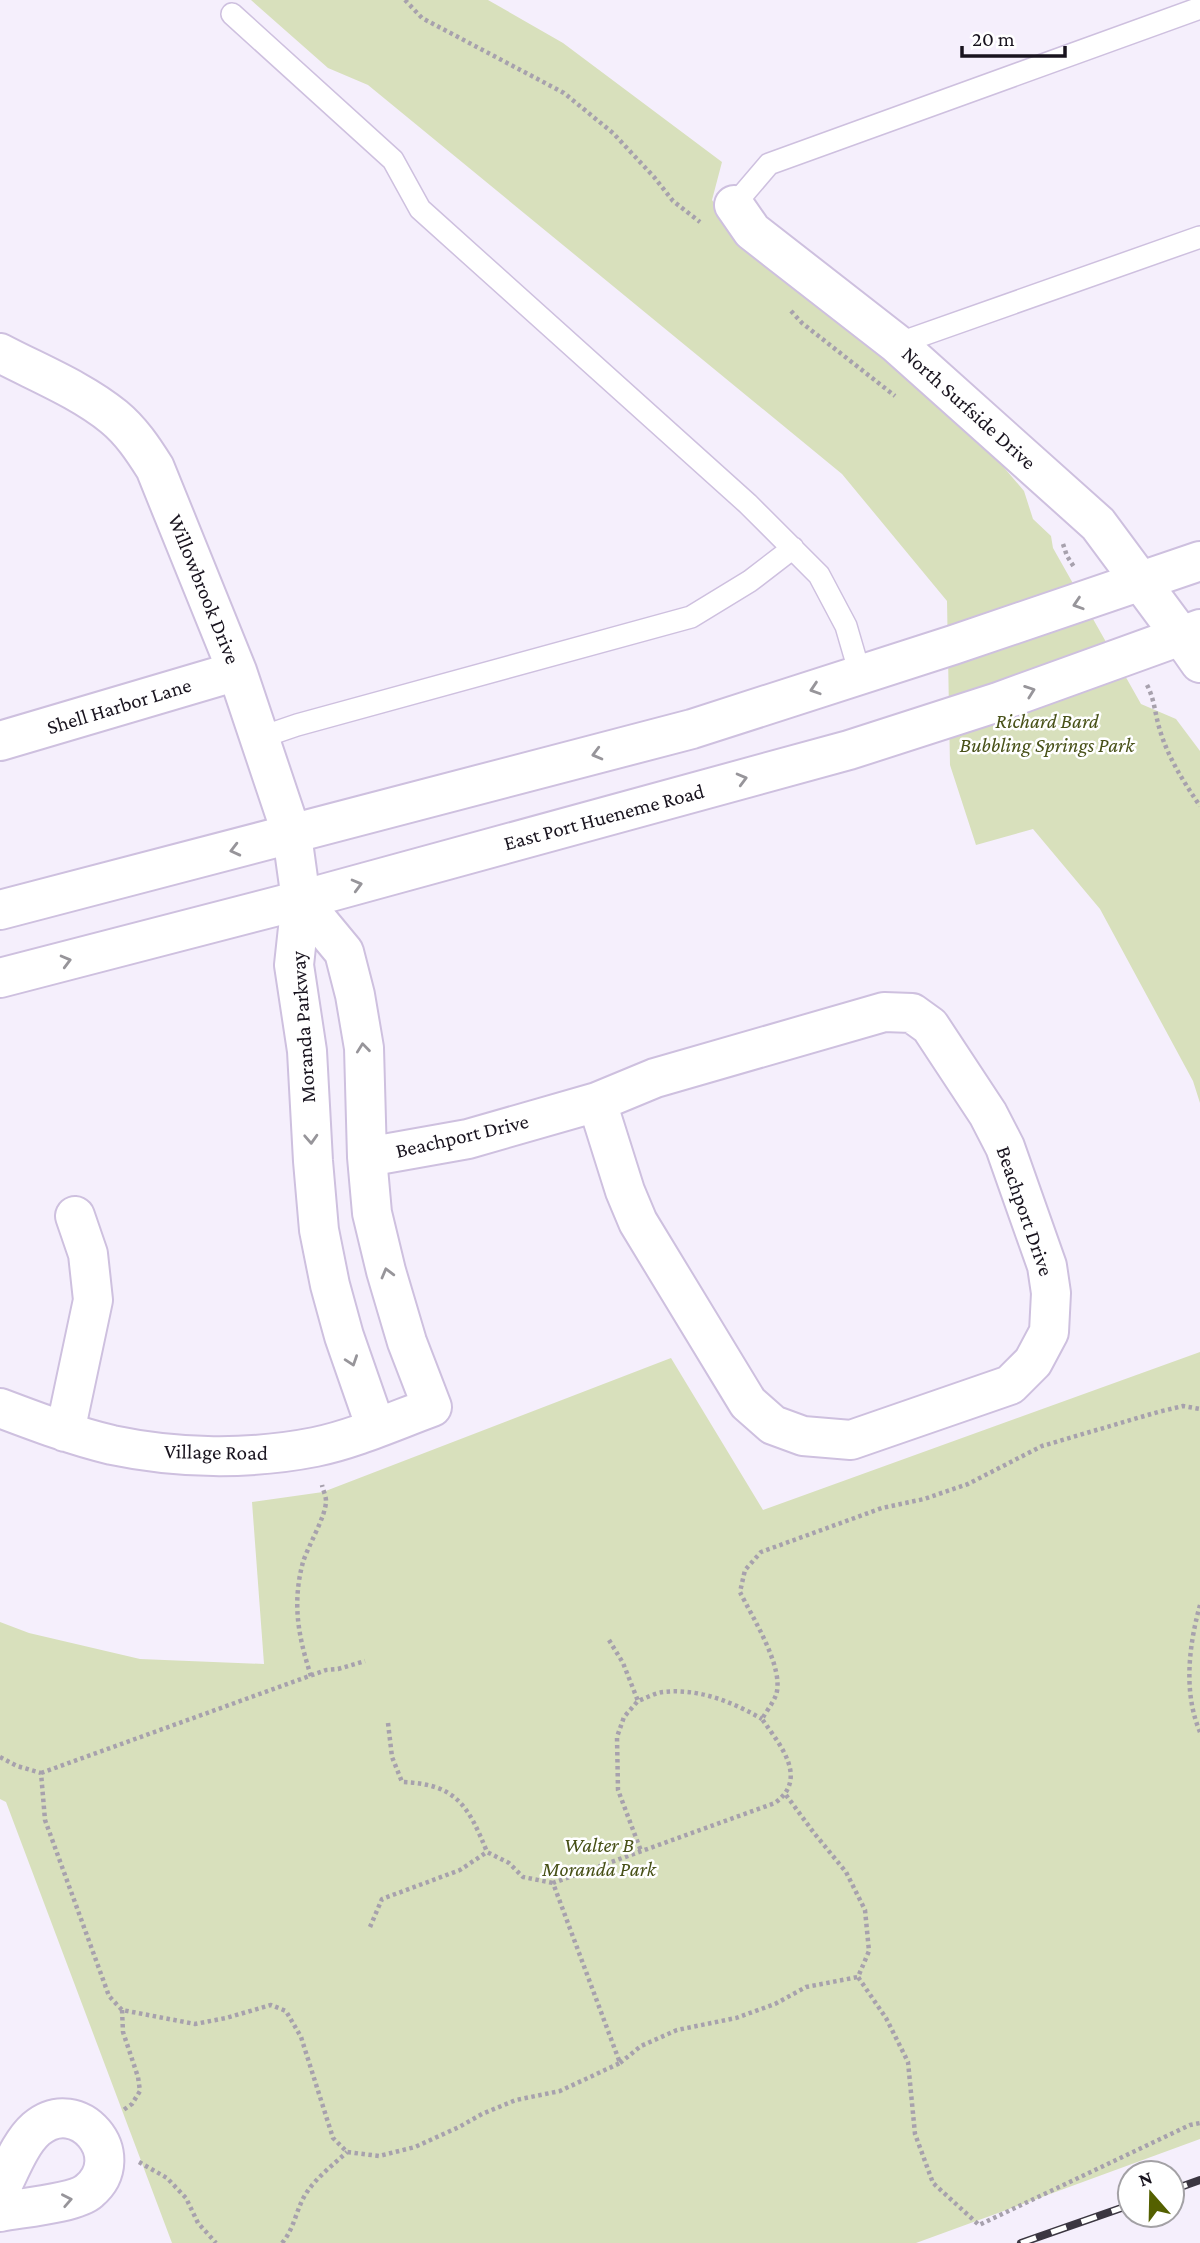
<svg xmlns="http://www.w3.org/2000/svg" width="1200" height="2243" viewBox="0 0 1200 2243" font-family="'Crimson Pro',serif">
<rect width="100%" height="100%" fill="#f5effc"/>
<!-- green -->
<path fill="#d8e0bc" d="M251,0H488L563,43L722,162L712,200L740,239L872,344L1001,464L1024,491L1033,519L1051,536L1053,548L1141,704L1176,719L1200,751V1103L1193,1081L1100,909L1033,829L976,845L950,765L947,601L842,474L368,85L328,68Z
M1200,1352V2139L916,2243H172L6,1802L0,1799V1622L29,1633L140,1659L264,1664L252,1502L323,1492L671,1358L763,1510Z"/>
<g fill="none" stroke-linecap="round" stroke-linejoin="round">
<!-- service casing -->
<g stroke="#cec0df" stroke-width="24">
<path id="service" d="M232,14L393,160L420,209L748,504L819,575L846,626L860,674
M734,205L769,164L1200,8
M897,344L1200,237
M259,738L297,725L691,617L750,581L793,548"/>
</g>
<!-- minor casing -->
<g stroke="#cec0df" stroke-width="42">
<path id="minor" d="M734,205L752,231L897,344L1098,524L1181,636
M0,353C38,373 81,390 114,417C131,431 143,449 155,468L237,671L292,835L301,900L294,965L307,1051L313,1161L319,1230L330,1285L344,1336L376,1428
M0,741L237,671
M367,1157L468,1139L597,1102L655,1078L884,1012L912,1013L930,1026L988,1114L1005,1147L1047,1266L1051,1293L1049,1332L1033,1362L1010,1385L851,1440L803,1436L773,1425L748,1403L638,1222L625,1191L597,1102
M0,1408C37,1422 74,1436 112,1445C178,1459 249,1460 315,1447C354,1439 394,1421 432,1407L407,1342L386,1271L372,1213L367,1157L364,1048L355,995L344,952L301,900
M65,1432L93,1300L88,1254L75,1216
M0,2190C10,2171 20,2143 36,2129C78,2093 131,2156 89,2191C76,2203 20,2208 0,2212"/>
</g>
<!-- tertiary casing -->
<g stroke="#cec0df" stroke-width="42">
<path id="tertiary" d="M1181,636L1200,663"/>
</g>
<!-- secondary casing -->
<g stroke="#cec0df" stroke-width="42">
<path id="secondary" d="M0,910L692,729L953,645L1200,561
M0,978L301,900L849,750L998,702L1200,629"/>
</g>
<!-- path -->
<path stroke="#a7a1ad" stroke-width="4.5" stroke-dasharray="3.5 3.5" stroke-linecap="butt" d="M405,0L422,18L564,93L613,133L654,177L673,201L700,222
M791,311L802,323L895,396
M1063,544L1067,556L1074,567
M1147,685C1154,698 1155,713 1159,727C1167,756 1183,781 1200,806
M1200,1605C1189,1645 1183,1692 1200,1732
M609,1640L623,1663L638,1701C646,1698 655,1693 663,1692C698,1688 733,1702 762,1719
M311,1676C298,1636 292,1603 303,1562C308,1546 326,1516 326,1501C326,1496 323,1490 322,1485
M637,1702L624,1717L617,1737L618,1790L641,1851
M388,1723L392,1757L402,1782C456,1784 468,1805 487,1852L509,1863L523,1877L553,1883
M0,1757L17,1766L41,1773L45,1820L109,1996L122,2010L195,2024L226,2018L271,2005L286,2011L301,2037L333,2138L347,2152L379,2156L415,2147L459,2127L482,2114L516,2100L560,2091L620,2063L553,1883L775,1803C809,1778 780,1745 762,1719C766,1712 773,1703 776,1695C785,1668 752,1617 740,1592L745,1570L761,1552L882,1508L924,1499L968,1484L1042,1446L1158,1412L1183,1406L1200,1409
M41,1773L326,1670L338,1669L365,1661
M786,1795L814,1833L846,1872L865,1910L869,1951L858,1977L886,2018L908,2062L915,2134L933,2183L979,2225L1190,2125L1200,2123
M370,1927L382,1899L460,1870L487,1852
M122,2010L123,2032L138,2077L140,2091L132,2104L122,2111
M620,2063L641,2046L677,2030L736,2018L775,2004L806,1987L858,1977
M139,2162L167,2178L186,2198L198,2223L216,2243
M282,2243C295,2228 296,2208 307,2192C317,2177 334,2164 347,2152"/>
<!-- service -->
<use href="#service" stroke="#fff" stroke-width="21"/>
<!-- minor -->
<use href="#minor" stroke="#fff" stroke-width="38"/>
<!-- tertiary -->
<use href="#tertiary" stroke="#fff" stroke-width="38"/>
<!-- secondary -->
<use href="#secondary" stroke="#fff" stroke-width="38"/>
<!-- rail casing -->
<g stroke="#3b3641" stroke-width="8">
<path id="rail" d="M1172,2190L1200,2180
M1021,2243L1130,2205"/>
</g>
<!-- rail -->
<use href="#rail" stroke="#fff" stroke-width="5" stroke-dasharray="16" stroke-linecap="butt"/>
</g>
<!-- one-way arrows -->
<defs><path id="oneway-chevron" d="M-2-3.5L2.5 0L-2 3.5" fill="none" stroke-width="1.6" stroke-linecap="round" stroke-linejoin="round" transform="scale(1.75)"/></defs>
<g stroke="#97959a">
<use href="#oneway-chevron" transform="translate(1078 604) rotate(162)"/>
<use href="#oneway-chevron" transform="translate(815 689) rotate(162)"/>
<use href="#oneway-chevron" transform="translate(1030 691) rotate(-20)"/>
<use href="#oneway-chevron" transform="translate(597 754) rotate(165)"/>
<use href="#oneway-chevron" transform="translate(742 779) rotate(-15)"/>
<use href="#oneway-chevron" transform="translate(235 850) rotate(166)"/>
<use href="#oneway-chevron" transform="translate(357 885) rotate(-15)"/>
<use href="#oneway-chevron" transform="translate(66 961) rotate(-15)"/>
<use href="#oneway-chevron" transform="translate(363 1048) rotate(-96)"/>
<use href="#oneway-chevron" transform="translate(311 1139) rotate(87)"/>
<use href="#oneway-chevron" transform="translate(387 1273) rotate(-105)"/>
<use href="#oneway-chevron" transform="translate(352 1361) rotate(71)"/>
<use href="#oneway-chevron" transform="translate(67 2200) rotate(-11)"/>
</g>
<g text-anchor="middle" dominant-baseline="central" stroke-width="5" stroke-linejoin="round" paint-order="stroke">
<!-- street labels -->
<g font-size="21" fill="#18131e" stroke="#fff">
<text transform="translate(969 408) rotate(42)">North Surfside Drive</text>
<text transform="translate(204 589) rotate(68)">Willowbrook Drive</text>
<text transform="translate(119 706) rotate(-17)">Shell Harbor Lane</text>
<text transform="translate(604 817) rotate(-15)">East Port Hueneme Road</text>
<text transform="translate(303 1027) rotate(-94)">Moranda Parkway</text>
<text transform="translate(462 1136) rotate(-13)">Beachport Drive</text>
<text transform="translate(1025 1211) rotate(71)">Beachport Drive</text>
<text transform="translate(216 1452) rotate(1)">Village Road</text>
</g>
<!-- park labels -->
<g font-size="21" font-style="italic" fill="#485118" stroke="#fff">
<text x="1047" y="721">Richard Bard<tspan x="1047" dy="24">Bubbling Springs Park</tspan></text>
<text x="599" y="1845">Walter B<tspan x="599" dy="24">Moranda Park</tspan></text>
</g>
</g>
<!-- north arrow -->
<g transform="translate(1151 2194) rotate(340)"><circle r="33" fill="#ffffff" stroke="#a3a1a5" stroke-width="2"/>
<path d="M0-5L12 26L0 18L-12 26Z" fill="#546000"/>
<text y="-10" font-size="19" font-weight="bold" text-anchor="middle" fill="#18131e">N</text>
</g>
<!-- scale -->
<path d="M962 46v10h103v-10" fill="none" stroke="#18131e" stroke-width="3.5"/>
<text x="972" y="46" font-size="21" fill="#18131e" stroke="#ffffff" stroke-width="5" paint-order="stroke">20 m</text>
</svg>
